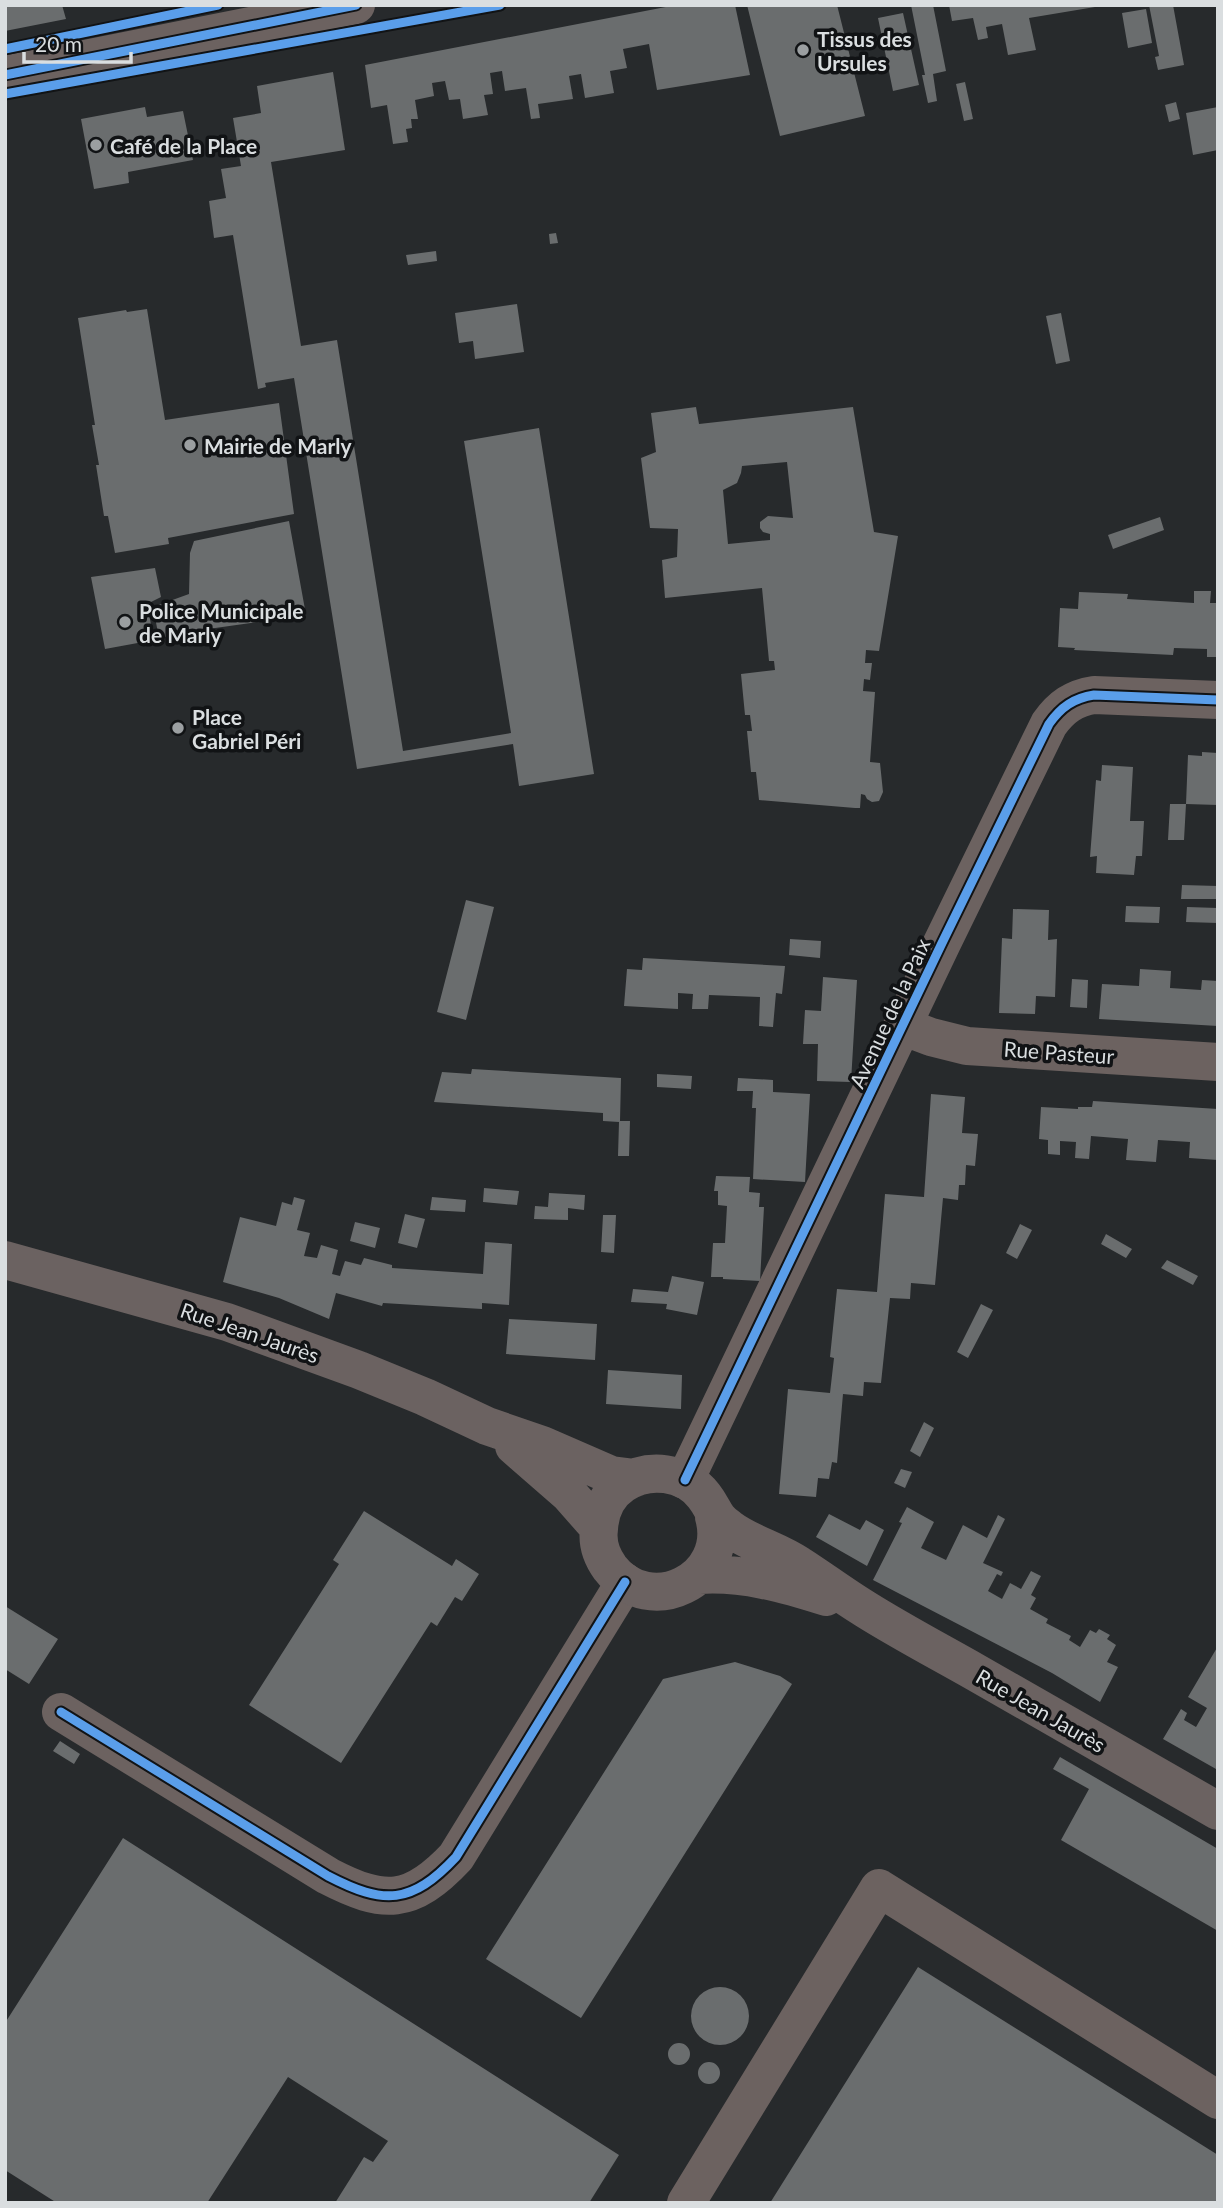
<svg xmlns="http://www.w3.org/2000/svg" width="1223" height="2208" viewBox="0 0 1223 2208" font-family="Lato,sans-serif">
<rect width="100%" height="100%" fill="#272a2c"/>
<!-- building -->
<path fill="#6a6d6e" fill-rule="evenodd" d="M5,5H62L66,19L5,31Z
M676,5H735L750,75L657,90L649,44L623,49L627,68L610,71L614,93L585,98L581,74L569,76L573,99L538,104L540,118L531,119L526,88L505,91L502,71L490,73L493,94L484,95L488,115L463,119L460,99L449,100L445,81L432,83L434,96L415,100L418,119H411L412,128L406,129L408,142L393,144L387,105L371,108L365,65Z
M747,5H837L865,116L780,136Z
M911,5H933L946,71L933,74L937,101L928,103L922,75H925Z
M949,5H1101V6L1029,18L1036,50L1008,55L1002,24L986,27L988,38L978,40L973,18L952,21Z
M1149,5H1173L1184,65L1158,70L1155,57L1159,56Z
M1146,9L1152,43L1128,48L1122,13Z
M903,13L919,85L893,91L878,18Z
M333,72L345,150L271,162L301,346L337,340L403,751L511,733L464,441L539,428L594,774L519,786L513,744L357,769L294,378L265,383L266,387L258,389L233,235L214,238L209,201L226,198L221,169L241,166L233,118L261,113L257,86Z
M965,82L973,119L964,121L956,84Z
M1176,102L1180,119L1169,122L1165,105Z
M145,107L147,117L183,111L193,160L128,172L129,183L94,189L81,119Z
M1218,107V150L1193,155L1186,113Z
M556,233L558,243L550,244L549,234Z
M436,251L437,261L408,265L406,255Z
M517,304L524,352L475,359L473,341L459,343L455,313Z
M147,309L165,420L279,403L294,514L168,538L169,544L115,553L108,516H104L96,465H99L92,425H95L78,318L126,310L127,312Z
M1061,313L1070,361L1056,364L1046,316Z
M696,407L699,424L853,407L874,532L898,536L879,651L866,650L865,663H872L870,680L864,679L863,691L875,692L870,762L880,763L883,792L879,801L872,802L867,799L865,795L861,794L860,808H855L759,800L756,772H751L747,731H752L750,715H745L741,674L775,670L774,661H769L762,588L665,598L662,560L677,557L678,529L650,528L641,458L656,452L651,413ZM787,462L793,518L768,516L760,522V528L763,532L770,534V540L728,544L723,490L737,483L741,473L742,466Z
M1160,517L1164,530L1113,549L1108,535Z
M289,521L306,615L201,630L159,638L153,607L189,594L190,553L194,541Z
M155,568L161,597L147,604L154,640L105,649L91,577Z
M1194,591H1211L1210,603H1218V657H1207V649L1174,648L1173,655L1074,650L1075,648L1058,647L1060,608L1078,609L1079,592L1128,594L1127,599L1194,603Z
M1202,752L1218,753V805L1186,804L1188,755L1202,756Z
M1102,765L1133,767L1130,821H1144L1142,856H1136L1134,875L1096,873L1097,856L1090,857L1096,780L1101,781Z
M1170,804H1186L1184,840H1168Z
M1182,885L1218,886V899H1181Z
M466,900L494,907L466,1020L437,1012Z
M1126,906L1160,907L1159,923L1125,922Z
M1187,907L1218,908V923L1186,922Z
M1013,909L1049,910L1048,940L1057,939L1055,997L1036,996L1035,1014L999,1013L1002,938L1012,939Z
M790,939L821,941L820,958L789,955Z
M643,958L785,966L782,994L776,993L773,1027L759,1026L760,997L709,995L708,1009H692L693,994L678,993V1009L624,1006L627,969L642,970Z
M1140,969L1171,971L1170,988L1201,990L1202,980L1218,981V1026L1099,1019L1102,984L1139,986Z
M823,977L857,980L851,1082L817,1081L818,1044H803L805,1010L821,1011Z
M1072,979L1088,980L1087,1008L1070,1007Z
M472,1069L621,1078L620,1121H630L629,1156H618L619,1122L603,1121V1113L434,1102L442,1072L471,1074Z
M657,1074L692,1076L691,1089L657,1087Z
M738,1078L773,1080V1092L810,1094L805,1182L753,1179L756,1108H752L753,1091H737Z
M931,1094L965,1097L962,1133L978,1134L975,1166L966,1165L965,1185H959L958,1200L943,1198L935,1285L911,1283L910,1299L890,1298L881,1383L864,1382L863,1396L843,1394L837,1463L832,1462L829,1479L818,1478L816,1497L779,1494L788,1389L830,1393L834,1358L830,1357L837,1289L877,1292L885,1194L924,1197Z
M1093,1101L1218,1109V1160L1189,1158L1190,1142L1158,1140L1156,1162L1126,1160L1128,1139L1091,1136L1089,1159L1075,1158L1076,1142L1060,1141V1155L1048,1154V1140L1039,1139L1041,1107L1078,1109V1107H1092Z
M716,1176L750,1177L749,1192L760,1193L759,1207H764L760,1281L723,1279V1277H711L713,1243H725L727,1206L718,1205V1191H714Z
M484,1188L519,1191L517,1205L483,1202Z
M549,1193L585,1195L584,1210L568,1208V1220L534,1219L535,1206L548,1207Z
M294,1197L305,1200L297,1230L310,1233L304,1256L317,1258L321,1245L338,1250L332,1274L340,1276L345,1261L361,1265L364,1258L392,1265V1268L483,1274L485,1242L512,1244L509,1305L482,1303V1309L383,1303L382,1306L336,1293L329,1319L279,1298L223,1282L240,1217L276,1226L282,1202L292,1205Z
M432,1197L466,1200L465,1212L430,1210Z
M405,1214L425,1219L417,1248L398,1243Z
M603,1215H616L614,1253L601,1252Z
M355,1222L380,1228L375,1248L350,1241Z
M1020,1224L1032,1230L1017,1259L1006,1253Z
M1106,1234L1132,1249L1126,1258L1101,1244Z
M1167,1260L1198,1276L1193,1285L1161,1268Z
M672,1276L704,1282L697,1315L666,1309L667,1304L631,1302L633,1289L668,1292Z
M981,1304L993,1310L968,1358L957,1352Z
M509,1319L597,1324L595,1360L506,1354Z
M608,1370L682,1375L681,1409L606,1404Z
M924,1422L934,1428L920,1457L910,1451Z
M901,1469L912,1472L905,1488L894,1483Z
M907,1507L934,1522L921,1548L946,1560L963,1525L987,1538L998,1515L1005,1519L983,1563L1003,1572L1001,1576L997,1574L988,1591L1002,1599L1010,1583L1021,1589L1031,1571L1041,1576L1031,1595L1036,1598L1030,1609L1048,1619L1046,1623L1071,1636L1069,1640L1080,1647L1090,1630L1096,1633L1099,1629L1110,1635L1107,1639L1116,1645L1107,1662L1118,1667L1100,1702L1052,1673L873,1580L902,1523L899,1522Z
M364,1511L452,1566L456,1559L479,1574L462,1601L455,1597L437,1626L431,1622L341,1763L249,1705L339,1564L333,1560Z
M829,1514L860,1530L866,1520L884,1530L867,1566L816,1537Z
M5,1606L58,1639L29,1684L5,1669Z
M1218,1646V1769H1216L1163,1739L1181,1709L1187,1713L1184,1720L1196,1727L1207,1708L1188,1697Z
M735,1662L780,1676L792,1684L581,2018L486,1959L663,1679Z
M60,1741L80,1754L74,1764L53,1751Z
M1060,1757L1218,1849V1931L1061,1840L1089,1789L1053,1769Z
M123,1838L619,2155L589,2203H335L364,2157L373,2162L388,2141L288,2077L207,2203H57L5,2170V2023Z
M918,1967L1218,2155V2203H770Z
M691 2016a29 29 0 1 1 58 0a29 29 0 1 1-58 0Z
M668 2054a11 11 0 1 1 22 0a11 11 0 1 1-22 0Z
M698 2073a11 11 0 1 1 22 0a11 11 0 1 1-22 0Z"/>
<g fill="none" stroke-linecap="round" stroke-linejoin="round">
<!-- minor -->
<path stroke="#6c6260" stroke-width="38" d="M5,75L356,5
M902,1026L931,1037L967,1046L1218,1062
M685,1480L942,943L1049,724C1061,707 1074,698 1094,695L1218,700
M61,1712L328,1876C384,1905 411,1905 456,1857L625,1582
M686,2203L879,1888L1218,2100"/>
<!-- major -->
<path stroke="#6b6261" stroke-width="38" d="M5,1260L227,1322L359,1370L425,1397L487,1426L542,1445L611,1475L635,1478
M514,1446L569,1494L599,1528
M714,1517C731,1579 650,1620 610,1568C602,1557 597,1543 599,1529C600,1511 608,1494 623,1484C648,1467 685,1471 704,1496C715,1510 713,1517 729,1528C750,1544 777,1550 799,1565C821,1579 842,1595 865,1609C900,1631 938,1651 975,1672C1056,1718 1137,1764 1218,1811
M699,1575C743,1572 785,1584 826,1597"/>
<!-- cycleway casing -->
<g stroke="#111315" stroke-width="13">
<path id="cycleway" d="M5,49L218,5
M5,75L356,5
M5,94L500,5
M685,1480L942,943L1049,724C1061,707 1074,698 1094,695L1218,700
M61,1712L328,1876C384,1905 411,1905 456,1857L625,1582"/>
</g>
<!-- cycleway -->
<use href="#cycleway" stroke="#5a9eea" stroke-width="9"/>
</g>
<!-- markers -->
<g fill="#9b9fa1" stroke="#111315" stroke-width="2.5">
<circle cx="803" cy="50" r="7"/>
<circle cx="96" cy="145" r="7"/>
<circle cx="190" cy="445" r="7"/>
<circle cx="125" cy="622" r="7"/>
<circle cx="178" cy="728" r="7"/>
</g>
<g text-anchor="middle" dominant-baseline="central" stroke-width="7" stroke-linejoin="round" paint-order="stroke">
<!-- poi labels -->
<g font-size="21" font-weight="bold" fill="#dadee0" stroke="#111315" text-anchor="start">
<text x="817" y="38">Tissus des<tspan x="817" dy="24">Ursules</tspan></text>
<text x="110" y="145">Café de la Place</text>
<text x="204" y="445">Mairie de Marly</text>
<text x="139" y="610">Police Municipale<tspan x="139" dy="24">de Marly</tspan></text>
<text x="192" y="716">Place<tspan x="192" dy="24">Gabriel Péri</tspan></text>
</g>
<!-- street labels -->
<g font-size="21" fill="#dadee0" stroke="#111315">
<text transform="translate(889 1013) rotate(-65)">Avenue de la Paix</text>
<text transform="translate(1059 1052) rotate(4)">Rue Pasteur</text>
<text transform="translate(250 1332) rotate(19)">Rue Jean Jaurès</text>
<text transform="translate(1041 1710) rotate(30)">Rue Jean Jaurès</text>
</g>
</g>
<!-- border -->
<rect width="1223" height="2208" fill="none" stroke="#dadee0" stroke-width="14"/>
<!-- scale -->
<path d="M24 52v10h107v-10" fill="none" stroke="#dadee0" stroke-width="3.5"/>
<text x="35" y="52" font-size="21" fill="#dadee0" stroke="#111315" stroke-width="5" paint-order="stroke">20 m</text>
</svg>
